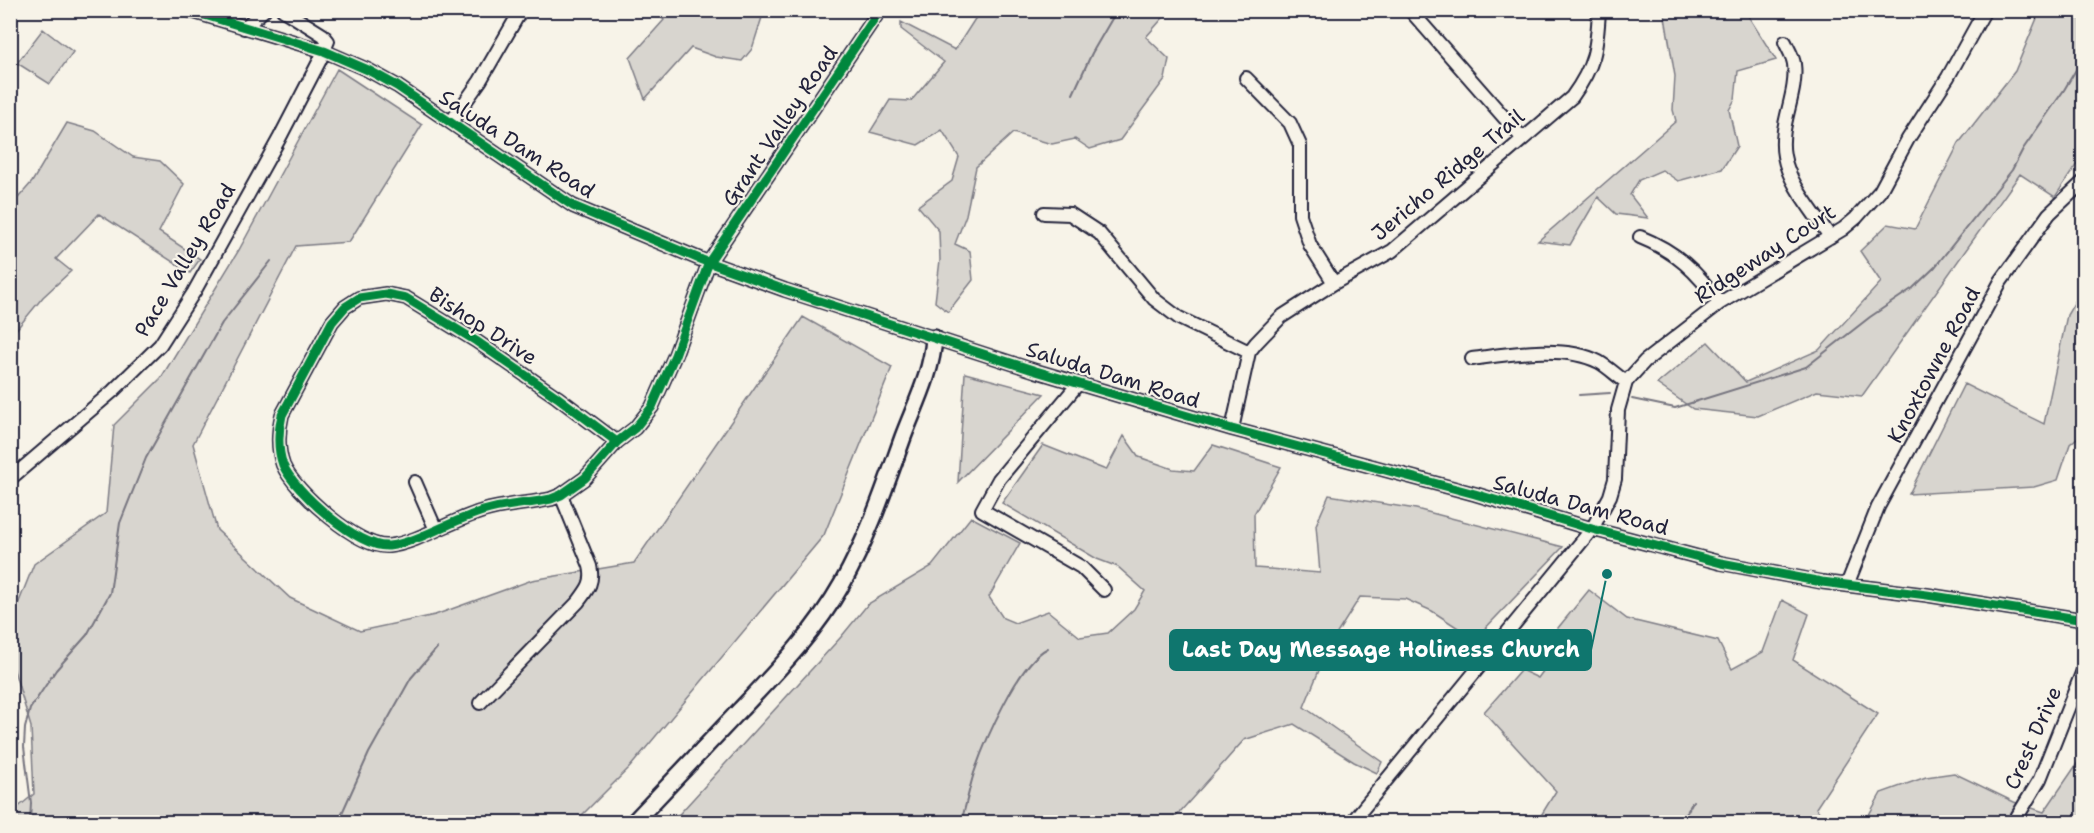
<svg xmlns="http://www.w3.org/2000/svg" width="2094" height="833" viewBox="0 0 2094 833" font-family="'Shantell Sans',sans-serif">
<rect width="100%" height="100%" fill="#f7f3e8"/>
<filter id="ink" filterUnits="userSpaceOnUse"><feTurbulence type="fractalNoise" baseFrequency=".0167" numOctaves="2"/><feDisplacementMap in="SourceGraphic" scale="12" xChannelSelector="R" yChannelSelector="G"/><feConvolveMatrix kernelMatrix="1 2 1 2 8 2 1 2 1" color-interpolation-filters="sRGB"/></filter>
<g filter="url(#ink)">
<!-- green -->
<path fill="#d8d5cf" stroke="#7d7c85" stroke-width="1.5" d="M656,11H764L752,49L742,61L716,57L691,48L645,99L630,58L664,20Z
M980,11H1169L1146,37L1169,59L1165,79L1120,140L1090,149L1075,139L1052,144L1013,133L976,167L966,215L955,244L970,251L973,280L948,312L935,302L940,260L939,231L918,206L952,181L959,157L942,130L918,145L870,132L890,100L911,101L944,62L901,29V22L955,50Z
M1664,11H1745L1776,60L1738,71L1735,99L1729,110L1737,146L1722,169L1678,181L1662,170L1639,180L1630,195L1648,218L1616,214L1598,197L1570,245L1538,241L1676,121L1673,110L1675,76Z
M2040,11H2083V155L2055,197L2020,174L1862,396L1817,391L1758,416L1693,409L1657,384L1708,342L1746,382L1819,350L1881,282L1860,251L1888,224L1915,229L1959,143L2015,71Z
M43,29L73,52L50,84L17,63Z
M337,69L422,125L349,242L296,246L193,444L217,530L290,598L360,631L435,615L532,580L634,563L803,317L892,367L824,535L630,767L575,822H11L10,814L34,794L31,727L10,657L11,622L34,564L106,513L114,425L161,378L239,250Z
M67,123L95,131L133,157L160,161L184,184L159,232L200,259L190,273L99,214L56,259L71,271L43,297L11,336V206L32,182Z
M2083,288V433L2070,444L2058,480L2034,487L1909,494L1964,384L2044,424L2067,315Z
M965,373L1044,394L958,482Z
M1124,436L1139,457L1173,469L1194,471L1213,445L1281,467L1254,514L1255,568L1320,573L1316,525L1329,495L1416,509L1563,547L1475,639L1432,611L1405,599L1360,597L1329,646L1304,707L1382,762L1377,773L1354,762L1294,724L1244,740L1171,822H672L841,637L868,604L932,566L971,517L1020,543L989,597L1003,618L1015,623L1048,611L1080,637L1108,633L1134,609L1145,591L1118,567L1097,559L1002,503L1043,445L1106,470Z
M1589,590L1627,619L1718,641L1732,669L1763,652L1782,600L1809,614L1793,660L1878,714L1816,808L1827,822H1537L1556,791L1484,712L1521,670L1538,678L1557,652L1553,634Z
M2083,755V822H1865L1881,793L1926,777L1954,773L2014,802L2044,812Z"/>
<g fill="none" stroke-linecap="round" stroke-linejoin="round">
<!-- stream -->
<path stroke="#76747f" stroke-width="2" d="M1073,94L1092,53L1117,10
M1579,395L1610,393
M1632,399L1675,408L1806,367L1870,317L1913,288L1935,267L2012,170L2023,149L2064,90L2084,56
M30,822L31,803L24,747L25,728L30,709L56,670L87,635L110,593L120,523L146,458L222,323L271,261
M338,822L369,753L411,678L437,648
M961,822C966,806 969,789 974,773C985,741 1018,663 1048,648
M1682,822L1693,801"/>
<!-- minor casing -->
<g stroke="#22223b" stroke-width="16">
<path id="minor" d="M188,10L324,51L368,70L397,86L573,206L702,260L785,290L1036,371L1232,429L1475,494L1592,529L1721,563L1822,582L1927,595L2084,620
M1410,10L1523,139
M244,28L264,10
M1785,42C1788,49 1793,56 1794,64C1798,95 1778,125 1784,156C1789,185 1814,212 1830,237
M1246,78L1290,123L1300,145V215L1310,245L1334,283
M451,122L480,81L521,10
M1044,213L1070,214L1099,233L1154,299L1179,318L1249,352
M1640,237C1677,252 1696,271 1720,303
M1472,359C1509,354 1565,344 1599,362C1608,367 1617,376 1626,382
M1078,384L999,479L982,510L1081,567L1104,590
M1232,429L1249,352L1256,343L1281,317L1334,283L1392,251L1572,97C1595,65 1597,49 1599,10
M617,442L557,397L476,341L406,298L386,294L359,298L345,307L332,322L282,415C278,432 277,448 283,465C294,491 359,549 389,546C416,543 455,519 483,511C505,504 529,504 551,499L561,495L585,478L617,442L635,428L652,407L675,355L709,262L880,10
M10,479L113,391L160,345L194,292L279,139L320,60L328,41L323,35L283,10
M415,482L436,530
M1847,585L1878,507L2001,281L2049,214L2084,181
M480,703L578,602C588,589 594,582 590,566L561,495
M1352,822L1592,529L1610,496L1615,479L1618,410L1626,382L1645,361L1720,303L1843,229L1856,218L1880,191L1908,139L1948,77L1985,10
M2014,822L2040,779L2084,668"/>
</g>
<!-- major casing -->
<g stroke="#22223b" stroke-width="20">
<path id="major" d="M634,822C669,785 704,748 740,710C777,671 815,632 842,584C868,538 885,487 903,437C915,405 932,373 934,338"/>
</g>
<!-- minor -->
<use href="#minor" stroke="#f7f3e8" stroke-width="12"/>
<!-- major -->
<use href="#major" stroke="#f7f3e8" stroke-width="15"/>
<!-- cycleway casing -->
<g stroke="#f7f3e8" stroke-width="13">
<path id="cycleway" d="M188,10L324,51L368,70L397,86L573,206L702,260L785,290L1036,371L1232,429L1475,494L1592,529L1721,563L1822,582L1927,595L2084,620
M617,442L557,397L476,341L406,298L386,294L359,298L345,307L332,322L282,415C278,432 277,448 283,465C294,491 359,549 389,546C416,543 455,519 483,511C505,504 529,504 551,499L561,495L585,478L617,442L635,428L652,407L675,355L709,262L880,10"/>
</g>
<!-- cycleway -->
<use href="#cycleway" stroke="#00873e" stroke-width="9"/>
</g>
</g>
<g text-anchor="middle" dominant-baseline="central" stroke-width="4.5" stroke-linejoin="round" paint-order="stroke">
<!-- street labels -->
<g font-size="21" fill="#22223b" stroke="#f7f3e8">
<text transform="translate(780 126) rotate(-56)">Grant Valley Road</text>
<text transform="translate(517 144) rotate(33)">Saluda Dam Road</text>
<text transform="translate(1448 175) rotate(-40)">Jericho Ridge Trail</text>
<text transform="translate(1765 254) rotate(-33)">Ridgeway Court</text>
<text transform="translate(185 260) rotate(-59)">Pace Valley Road</text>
<text transform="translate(483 326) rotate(33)">Bishop Drive</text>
<text transform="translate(1934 365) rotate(-62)">Knoxtowne Road</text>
<text transform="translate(1113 375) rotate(17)">Saluda Dam Road</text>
<text transform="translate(1581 505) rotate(15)">Saluda Dam Road</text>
<text transform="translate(2033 738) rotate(-66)">Crest Drive</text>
</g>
</g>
<!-- callouts -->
<path fill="none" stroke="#0f766e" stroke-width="2" d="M1607 574L1591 650"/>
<circle fill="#0f766e" stroke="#f7f3e8" stroke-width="2" cx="1607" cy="574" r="6"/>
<rect fill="#0f766e" stroke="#0f766e" stroke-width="2" x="1170" y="630" width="421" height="40" rx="6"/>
<g font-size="22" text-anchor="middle" font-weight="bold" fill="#fff">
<text x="1381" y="657">Last Day Message Holiness Church</text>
</g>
<!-- margin -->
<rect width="2094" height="833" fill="none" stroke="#f7f3e8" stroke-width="36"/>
<rect x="18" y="18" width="2058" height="797" fill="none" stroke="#22223b" stroke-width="2" filter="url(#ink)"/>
</svg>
